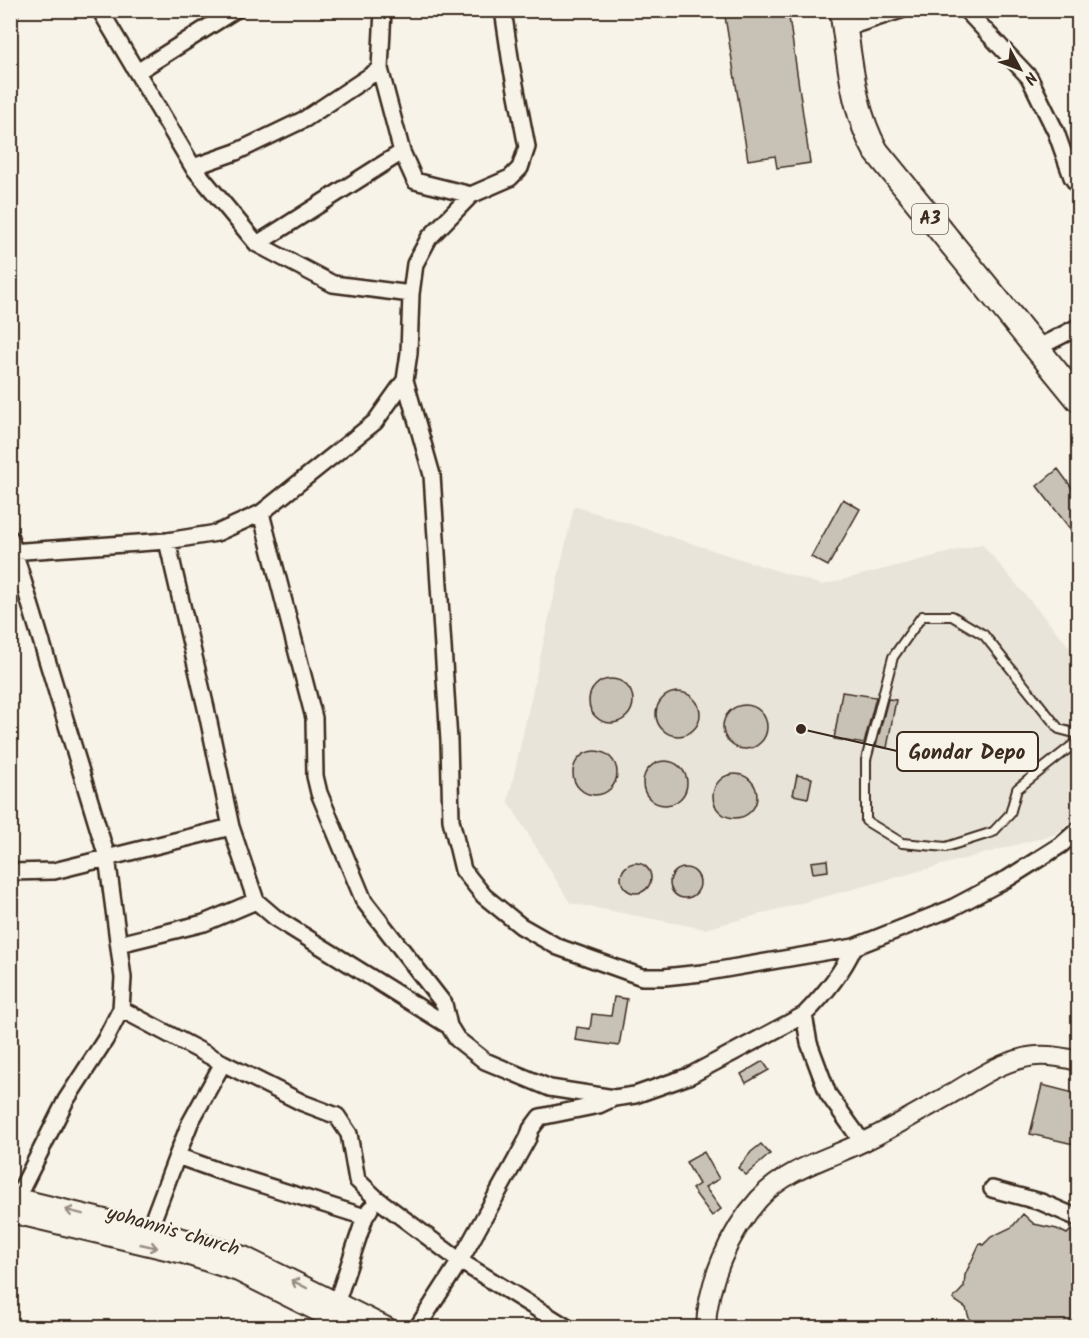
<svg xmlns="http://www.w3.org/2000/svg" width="1089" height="1338" viewBox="0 0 1089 1338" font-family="Kalam,sans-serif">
<rect width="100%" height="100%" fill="#f7f3e8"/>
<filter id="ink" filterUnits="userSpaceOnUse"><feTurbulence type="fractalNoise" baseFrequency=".0167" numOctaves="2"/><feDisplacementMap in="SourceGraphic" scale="12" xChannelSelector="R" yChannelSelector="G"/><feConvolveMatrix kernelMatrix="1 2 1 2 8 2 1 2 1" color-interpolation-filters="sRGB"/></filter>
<g filter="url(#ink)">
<!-- built -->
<path fill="#e9e4d9" d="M574,506L822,585L982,544L1078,657V816L1056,834L705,929L570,903L508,801Z"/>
<!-- building -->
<path fill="#c8c1b6" stroke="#3b2a1e" stroke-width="1.5" d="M724,10H788L810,163L777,168L775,156L748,160Z
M1058,469L1078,496V539L1037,486Z
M843,499L860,509L828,566L811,557Z
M589 701a22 22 0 1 1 44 0a22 22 0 1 1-44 0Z
M656 714a22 22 0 1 1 44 0a22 22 0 1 1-44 0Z
M842,692L876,697L864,744L834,739Z
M888,699L896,700L887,748L876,746Z
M723 727a22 22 0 1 1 44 0a22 22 0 1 1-44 0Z
M573 773a22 22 0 1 1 44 0a22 22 0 1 1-44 0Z
M643 783a22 22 0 1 1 44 0a22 22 0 1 1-44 0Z
M713 796a22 22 0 1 1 44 0a22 22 0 1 1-44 0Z
M797,775L812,778L808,798L793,795Z
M827,860L828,871L813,873L811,862Z
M621 878a15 15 0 1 1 30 0a15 15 0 1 1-30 0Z
M670 883a15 15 0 1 1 30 0a15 15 0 1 1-30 0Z
M614,997L627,999L619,1046L575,1040L577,1027L590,1029L592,1014L611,1016Z
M763,1061L769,1070L746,1083L741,1074Z
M1042,1085L1078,1094V1145L1030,1134Z
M761,1144L770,1154L746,1175L738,1168L751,1152Z
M704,1152L719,1179L705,1187L721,1209L712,1216L692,1189L699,1184L686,1162Z
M1023,1214L1034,1224L1057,1229L1067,1234L1074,1227L1078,1228V1328H975L969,1318L966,1308L953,1299L964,1287L965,1275L980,1243L983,1245L991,1237L1012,1227Z"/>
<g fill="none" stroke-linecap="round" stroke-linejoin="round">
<!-- service casing -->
<g stroke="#3b2a1e" stroke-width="12">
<path id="service" d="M1078,734L1059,729L984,635L952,616H922L893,657L866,760V821L902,843L946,847L993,832L1010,814L1017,789L1078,741"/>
</g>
<!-- minor casing -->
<g stroke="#3b2a1e" stroke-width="20">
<path id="minor" d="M100,10L193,167L257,244L333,284L411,294
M383,10L380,69L402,152L415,181L471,195
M503,10L511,64L527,147L520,168L510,178L471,195L429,238L415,264L411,294L409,353L405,380L432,475L449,741L451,820L463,870L484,896L521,926L558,947L642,977H664L702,973L854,947L950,909L1007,879L1061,845L1078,830
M966,10L1029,77L1056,132L1072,177L1078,186
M10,11L11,10
M845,28L901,10
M137,72L235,10
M193,167L236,152L305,119L380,69
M257,244L402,152
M1037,348L1078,327
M261,513L314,718L315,776L319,793L364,901L444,1004L449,1026
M10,538L107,857L123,978L121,1009L105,1040L66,1100L12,1208
M167,541L206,708L231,827L256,901L277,919L449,1026L457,1039L485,1061L550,1088L614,1098L635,1095L689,1076L804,1015L809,1043L828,1094L863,1143
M10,552L167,541L217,533L261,513L375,422L405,380
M10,872L54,871L231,827
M119,944L204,923L256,901
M121,1009L223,1063L303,1103L337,1116L349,1134L357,1180L376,1198L460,1261L568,1328
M804,1015C824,995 842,973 854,947
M223,1063L190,1123L177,1156L219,1171L365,1217
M992,1189L1041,1202L1078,1218
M149,1230L177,1156
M333,1313L365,1217L370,1209
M417,1328L460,1261L528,1138L531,1129L540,1117L599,1105L614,1098"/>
</g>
<!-- tertiary casing -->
<g stroke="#3b2a1e" stroke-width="22">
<path id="tertiary" d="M10,1196L191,1240L244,1256L389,1328
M10,1213L183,1254L238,1272L350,1328
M706,1328C707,1283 730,1231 759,1199C786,1169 828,1159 863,1142C893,1128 922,1110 951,1094C975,1080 997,1064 1024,1058C1041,1053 1062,1057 1078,1061"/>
</g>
<!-- trunk casing -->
<g stroke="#3b2a1e" stroke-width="28">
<path id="trunk" d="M842,10C850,58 852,109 876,151L1078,399"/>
</g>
<!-- service -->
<use href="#service" stroke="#f7f3e8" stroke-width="8"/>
<!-- minor -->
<use href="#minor" stroke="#f7f3e8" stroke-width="15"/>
<!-- tertiary -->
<use href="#tertiary" stroke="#f7f3e8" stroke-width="18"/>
<!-- trunk -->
<use href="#trunk" stroke="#f7f3e8" stroke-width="24"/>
</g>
<!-- one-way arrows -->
<defs><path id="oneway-shaft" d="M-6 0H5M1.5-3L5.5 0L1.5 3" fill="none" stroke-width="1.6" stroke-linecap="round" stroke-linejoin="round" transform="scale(1.5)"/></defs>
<g stroke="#998e83">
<use href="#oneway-shaft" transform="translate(74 1212) rotate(-166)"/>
<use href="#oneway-shaft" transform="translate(149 1246) rotate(13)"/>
<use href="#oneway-shaft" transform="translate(299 1284) rotate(-153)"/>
</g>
</g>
<g text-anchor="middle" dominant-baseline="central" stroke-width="5" stroke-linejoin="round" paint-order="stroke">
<!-- shield labels -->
<rect fill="#f7f3e8" stroke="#73665b" stroke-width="1.5" x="912" y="204" width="36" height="30" rx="4.5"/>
<g font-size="18" font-weight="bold" fill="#3b2a1e">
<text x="930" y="219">A3</text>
</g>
<!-- street labels -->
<g font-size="20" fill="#3b2a1e" stroke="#f7f3e8">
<text transform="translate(173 1232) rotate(16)">yohannis church</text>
</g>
</g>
<!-- callouts -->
<path fill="none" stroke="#3b2a1e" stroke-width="2" d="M801 729L897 751"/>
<circle fill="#3b2a1e" stroke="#f7f3e8" stroke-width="2" cx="801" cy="729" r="6"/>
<rect fill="#f7f3e8" stroke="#3b2a1e" stroke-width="2" x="897" y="732" width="141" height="39" rx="6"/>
<g font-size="21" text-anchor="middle" font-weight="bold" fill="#3b2a1e">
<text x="967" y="759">Gondar Depo</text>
</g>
<!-- margin -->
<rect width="1089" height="1338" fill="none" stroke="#f7f3e8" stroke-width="36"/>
<rect x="18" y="18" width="1053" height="1302" fill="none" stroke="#3b2a1e" stroke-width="2" filter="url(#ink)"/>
<!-- north arrow -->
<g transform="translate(1020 69) rotate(131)" stroke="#f7f3e8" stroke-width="4.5" paint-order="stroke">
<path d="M0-4.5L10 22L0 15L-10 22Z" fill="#3b2a1e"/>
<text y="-9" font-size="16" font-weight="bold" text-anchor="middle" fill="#3b2a1e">N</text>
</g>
</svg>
